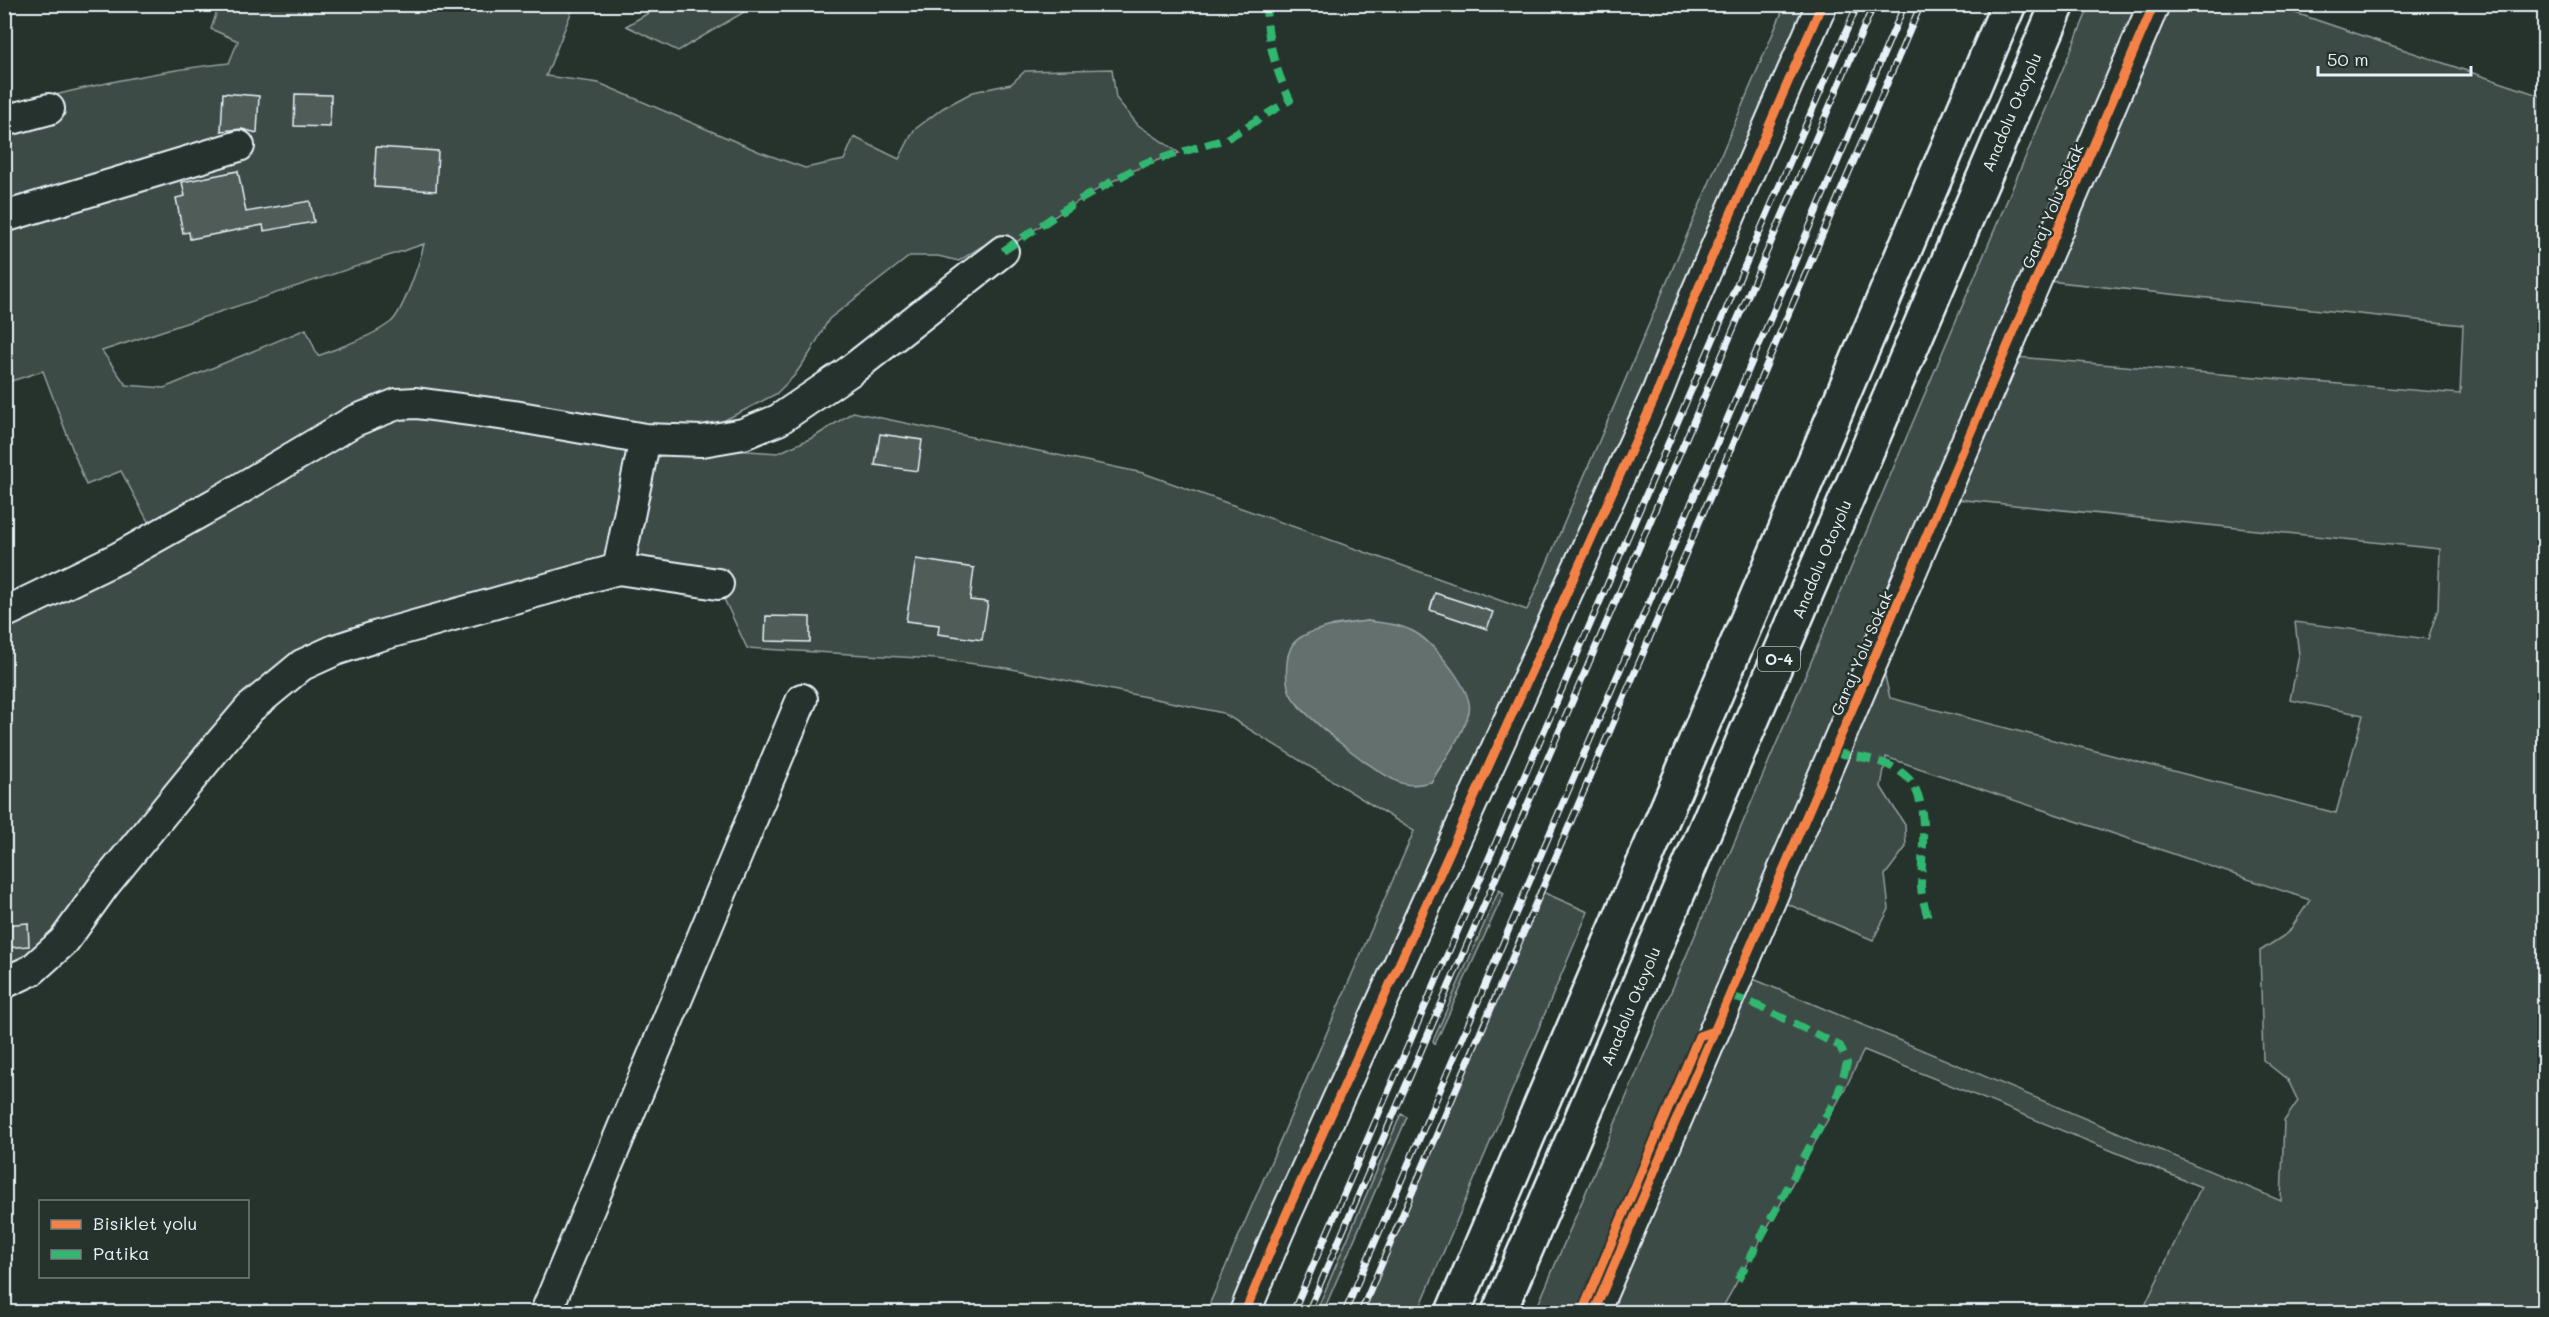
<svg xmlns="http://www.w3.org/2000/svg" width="2549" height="1317" viewBox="0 0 2549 1317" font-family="Mali,sans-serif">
<rect width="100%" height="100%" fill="#26332d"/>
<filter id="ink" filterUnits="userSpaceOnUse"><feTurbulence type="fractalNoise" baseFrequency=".0167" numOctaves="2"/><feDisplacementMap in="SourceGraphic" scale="12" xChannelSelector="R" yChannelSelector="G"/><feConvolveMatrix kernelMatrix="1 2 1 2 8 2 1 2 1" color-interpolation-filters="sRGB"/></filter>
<g filter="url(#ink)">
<!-- green -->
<path fill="#3e4b47" stroke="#939ea0" stroke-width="1.5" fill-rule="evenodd" d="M219,5H560L573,8L546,76L599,83L760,152L805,168L844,160L854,137L899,159L914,130L943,108L973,92L1011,84L1025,71L1112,69L1116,98L1138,125L1179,153C1114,172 1059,214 1003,251L982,246L959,261L938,256H910L829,319L810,353L794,376L776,394L723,421L684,431L408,394L152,529L121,471L86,485L43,371L5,383V108C78,88 153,71 229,63L238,41L211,29ZM424,244C420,261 403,312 391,322C370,338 342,346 318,356L306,329L164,388L126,385L102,351Z
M662,5V4L756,5L678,51L626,26Z
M1785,5H1808L1245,1312H1206L1414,831L1223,713L1007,668L936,659L747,648L717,584L618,569L645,439L718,449L778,453L814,437L853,412L1143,473L1527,610ZM1367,621L1398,626L1416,633L1469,711L1458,736L1431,782L1367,763L1300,708L1290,692L1288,656L1300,638L1334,625Z
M2090,5H2145L1588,1312H1535Z
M2168,5H2272L2544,97V1312H2142L2201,1187L1864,1050L1845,1089L1720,1312H1604L1751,978L2281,1201L2284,1121L2298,1101L2288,1080L2263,1060L2260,951L2288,933L2310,900L1886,757L1881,787L1905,825L1906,847L1885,875L1889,909L1873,940L1785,903L1884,672L1890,698L2336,813L2363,715L2290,700L2299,655L2295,622L2428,639L2438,609L2440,549L1956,499L2016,357L2460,394L2463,325L2049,281Z
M405,416L635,445L605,563L303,656L82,910L5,976V624L387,419Z
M1499,890L1504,893L1435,1044L1433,1041Z
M1538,890L1588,912L1418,1312H1358Z
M1401,1114L1407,1117L1323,1312H1316Z"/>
<!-- water -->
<path fill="#636f6d" stroke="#98a3a5" stroke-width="1.5" d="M1367,621C1383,623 1401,624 1416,633C1434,643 1474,691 1469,712C1462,737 1444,760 1431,782C1422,784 1414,786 1404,784C1382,779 1299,714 1290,693C1285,681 1285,655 1293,644C1306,627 1347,624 1367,621Z"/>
<!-- building -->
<path fill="#505c59" stroke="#e8f1f8" stroke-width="1.5" d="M223,93L259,96L257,133L242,129L221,131Z
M295,94L331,95L330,127L294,126Z
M376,147L438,151L436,191L374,187Z
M238,171L246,212L310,201L314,222L264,231L263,225L190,239L189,232L183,233L176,198L185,196L182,182Z
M880,434L922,440L918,471L875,465Z
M916,559L974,568L970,600L988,602L982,640L938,634L939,625L906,621Z
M1435,593L1493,612L1487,629L1430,610Z
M766,616L810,617V642L765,641Z
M28,923L29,946L4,948V925Z"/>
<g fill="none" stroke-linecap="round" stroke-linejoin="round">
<!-- minor casing -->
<g stroke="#e8f1f8" stroke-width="34">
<path id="minor" d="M4,121L49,109
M4,217L239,146
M645,439L702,441L743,434L778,420L850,371L1003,251
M4,613L118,558L218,502L354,421L397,404L416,403L514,416L645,439L618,569
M4,983L32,970L64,941L105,884L221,742L250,708L302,665L335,650L378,636L618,569L718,584
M546,1312L802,699
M1245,1312L1279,1230L1657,393L1695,296L1822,4
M1594,1312L2154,4"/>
</g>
<!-- highway casing -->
<g stroke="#e8f1f8" stroke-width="38">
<path id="highway" d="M1453,1312L2009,4
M1499,1312L2058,4"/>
</g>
<!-- minor -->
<use href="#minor" stroke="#26332d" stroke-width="30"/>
<!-- highway -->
<use href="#highway" stroke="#26332d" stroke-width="33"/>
<!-- rail casing -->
<g stroke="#e8f1f8" stroke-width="7">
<path id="rail" d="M1293,1312L1858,4
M1308,1312L1874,4
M1345,1312L1905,4
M1361,1312L1921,4"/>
</g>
<!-- rail -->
<use href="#rail" stroke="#26332d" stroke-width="4.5" stroke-dasharray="14" stroke-linecap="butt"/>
<!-- quiet -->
<path stroke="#33b770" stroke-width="8" stroke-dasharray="15 8" stroke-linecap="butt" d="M1003,251L1074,203L1145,163L1226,139L1290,100C1275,69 1267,40 1266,4
M1834,753C1858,756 1890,760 1908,778C1931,801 1921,857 1921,887C1922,897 1925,908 1928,918
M1730,996L1752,1003L1840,1046L1847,1063L1838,1094L1734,1287"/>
<!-- cycleway casing -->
<g stroke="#26332d" stroke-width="13">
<path id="cycleway" d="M1245,1312L1279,1230L1657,393L1695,296L1822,4
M1582,1312L1699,1036L1716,1030
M1594,1312L2154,4"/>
</g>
<!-- cycleway -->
<use href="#cycleway" stroke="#f48246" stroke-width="9"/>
</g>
</g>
<g text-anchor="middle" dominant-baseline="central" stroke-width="5" stroke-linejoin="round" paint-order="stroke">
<!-- shield labels -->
<rect fill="#26332d" stroke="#aeb8bb" stroke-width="1.5" x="1758" y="647" width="42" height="24" rx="4.5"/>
<g font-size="15" font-weight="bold" fill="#e8f1f8">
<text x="1779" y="659">O-4</text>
</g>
<!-- street labels -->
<g font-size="16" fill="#e8f1f8" stroke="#26332d">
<text transform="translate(2011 112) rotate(-67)">Anadolu Otoyolu</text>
<text transform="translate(2052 206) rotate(-67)">Garaj Yolu Sokak</text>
<text transform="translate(1821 559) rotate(-67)">Anadolu Otoyolu</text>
<text transform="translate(1861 653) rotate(-67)">Garaj Yolu Sokak</text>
<text transform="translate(1630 1006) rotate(-67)">Anadolu Otoyolu</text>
</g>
</g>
<!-- margin -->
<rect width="2549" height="1317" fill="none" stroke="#26332d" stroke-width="24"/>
<rect x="12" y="12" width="2525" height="1293" fill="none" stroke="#e8f1f8" stroke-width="2" filter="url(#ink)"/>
<!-- legend -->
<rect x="39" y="1200" width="210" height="78" fill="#26332d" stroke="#747f7e" stroke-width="1.5"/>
<rect x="51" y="1220" width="30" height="9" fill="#f48246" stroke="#747f7e" stroke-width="1.5"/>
<text x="93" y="1230" font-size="18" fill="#e8f1f8">Bisiklet yolu</text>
<rect x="51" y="1250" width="30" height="9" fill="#33b770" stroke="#747f7e" stroke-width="1.5"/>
<text x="93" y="1260" font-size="18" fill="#e8f1f8">Patika</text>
<!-- scale -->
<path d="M2318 66v9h153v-9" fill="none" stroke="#e8f1f8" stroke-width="3"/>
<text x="2327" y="66" font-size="18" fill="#e8f1f8" stroke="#26332d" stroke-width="4.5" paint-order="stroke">50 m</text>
</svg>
